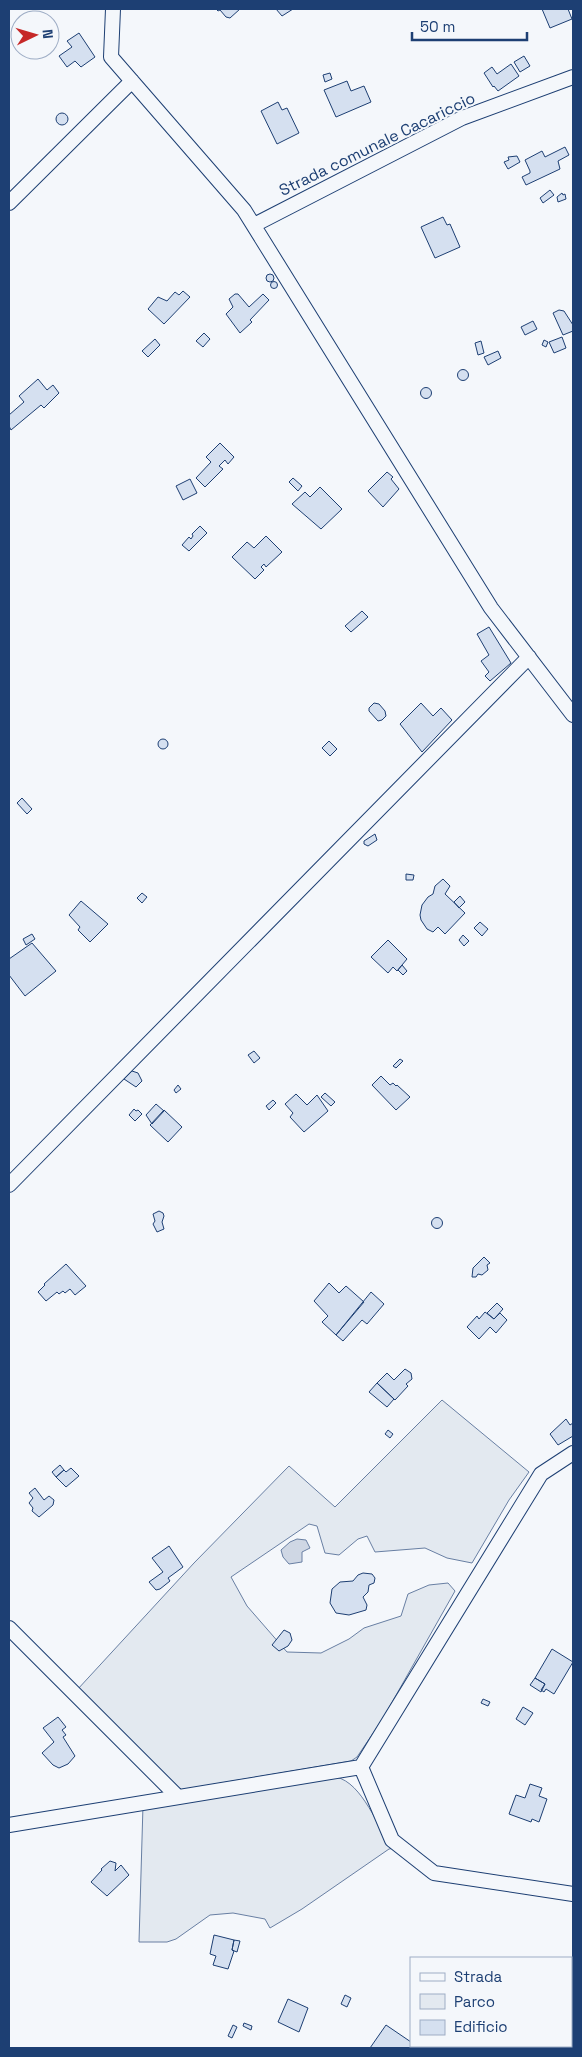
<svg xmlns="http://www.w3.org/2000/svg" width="582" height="2057" viewBox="0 0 582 2057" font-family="'Space Grotesk',sans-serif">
<rect width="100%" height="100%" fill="#f4f7fb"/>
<!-- green -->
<path fill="#e3e9f0" stroke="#687fa3" d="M442,1400L529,1472L509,1500L472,1563L447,1558L425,1548L375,1552L367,1536L358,1539L339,1555L325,1553L317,1526L309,1524L231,1577L247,1606L287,1652L321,1653L349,1639L364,1628L401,1616L408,1594L429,1585L448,1583L455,1591L382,1720L357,1757L351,1761L180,1790L77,1690L194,1563L289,1466L335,1507Z
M336,1777C363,1783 377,1828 394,1848L389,1849L302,1909L270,1928L265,1919L233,1913L210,1915L176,1939L167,1942H139L143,1805Z"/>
<!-- water -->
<path fill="#cfd7e4" stroke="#687fa3" d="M297,1539L306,1540L310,1548L302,1552V1562L289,1564L283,1557L281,1550L290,1542Z"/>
<!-- building -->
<path fill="#d5e0f0" stroke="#1d3f73" d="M216,9H240L230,18L226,17L220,10L218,11Z
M276,9H293L282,16Z
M542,9H568L572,19L550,28Z
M79,33L95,57L81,67L75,61L67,67L59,56L72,47L67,41Z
M524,56L530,66L520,72L514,62Z
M511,64L519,76L498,91L494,86L493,87L484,73L492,67L497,74Z
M330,73L332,79L325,82L323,75Z
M347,81L351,91L364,86L371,102L336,117L324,90Z
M278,102L282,110L287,108L299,133L277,144L261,111Z
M56 119a6 6 0 1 1 12 0a6 6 0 1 1-12 0Z
M565,147L569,155L558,161L560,169L526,185L522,177L530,173V171L525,160L542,151L545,157Z
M517,156L520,162L508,169L504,162L509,160L508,157Z
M550,190L554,195L543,203L540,198Z
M562,193L563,195L565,194L566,199L558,202L557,197Z
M443,217L447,225L450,224L460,247L435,258L421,227Z
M266 278a4 4 0 1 1 8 0a4 4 0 1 1-8 0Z
M270.5 285a3.5 3.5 0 1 1 7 0a3.5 3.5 0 1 1-7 0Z
M183,291L190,297L164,324L148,309L158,297L167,301L175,292L179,295Z
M235,294H238L249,307L263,294L269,300L250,320L252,322L240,333L226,314L233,307L229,299Z
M559,310L564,311L573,325V331L563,335L553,313Z
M533,321L537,329L525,335L521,327Z
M204,333L210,339L203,347L196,341Z
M562,337L566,348L554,353L549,342Z
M155,339L160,345L148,357L142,351Z
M544,340L548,342L546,347L542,345Z
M481,341L484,353L478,355L475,343Z
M498,351L501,358L488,365L484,357Z
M457.5 375a5.5 5.5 0 1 1 11 0a5.5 5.5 0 1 1-11 0Z
M38,379L47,390L53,385L59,393L44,408L41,405L11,430L9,426V415L24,402L19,396Z
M420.5 393a5.5 5.5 0 1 1 11 0a5.5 5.5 0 1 1-11 0Z
M220,443L234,457L228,464L225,460L219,466L223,469L205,487L196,478L211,462L206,457Z
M387,472L393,477L391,479L399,489L383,507L368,491Z
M293,478L302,486L298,491L289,482Z
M190,479L197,493L183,500L176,486Z
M320,487L342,509L321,529L292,504L305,492L310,497Z
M200,526L207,533L189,551L182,545L189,537L191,539L193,536L192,534Z
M266,536L282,552L266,567L264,564L261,567L264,570L255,579L232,557L247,542L254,548Z
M362,611L368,617L351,632L345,626Z
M489,627L511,663L490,681L485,676L489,672L481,661L489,655L477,634Z
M374,703L379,704L385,711L386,716L382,720L378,721L369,711V708Z
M421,703L433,716L441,708L452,720L422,752L400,724Z
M158 744a5 5 0 1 1 10 0a5 5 0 1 1-10 0Z
M329,741L337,749L330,756L322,748Z
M22,798L32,809L27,814L17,803Z
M375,834L377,840L368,846L364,844V841Z
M406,874L414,875L413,880H406Z
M443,879L450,886L445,894L465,913L445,934L438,927L433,932L427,929L421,920L420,915L422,905L428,897L433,894L435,886Z
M142,893L147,897L142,903L137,898Z
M460,896L465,902L459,908L454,902Z
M81,901L108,924L90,942L78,930L80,927L69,915Z
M480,922L488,929L482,936L474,928Z
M32,934L35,939L26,945L23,939Z
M463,935L469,941L464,946L459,940Z
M388,940L407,959L397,971L393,967L388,973L371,957Z
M32,943L56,971L25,996L9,975V959Z
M402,965L407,971L403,975L398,970Z
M254,1051L260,1058L254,1063L248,1055Z
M400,1059L403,1061L396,1068L393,1066Z
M132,1071L138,1073L142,1081L136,1087L124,1079Z
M381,1076L390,1085L393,1083L396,1086L397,1085L410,1097L396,1110L372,1085Z
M178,1085L181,1089L176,1093L174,1090Z
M325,1093L335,1102L331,1106L321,1097Z
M296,1094L307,1105L317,1095L328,1111L304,1132L290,1117L293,1113L285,1104Z
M273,1100L276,1103L269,1110L266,1106Z
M156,1104L164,1111L152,1124L146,1115Z
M134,1109L136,1111L138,1110L142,1114L135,1121L129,1115Z
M164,1110L182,1127L168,1142L150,1125Z
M159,1211L163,1213L164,1216L162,1222L164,1229L157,1232L153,1224L155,1221L153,1214Z
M431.5 1223a5.5 5.5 0 1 1 11 0a5.5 5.5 0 1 1-11 0Z
M484,1257L490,1263L487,1265L488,1270L482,1275L478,1274L476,1277H472L473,1268Z
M66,1264L86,1286L75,1295L70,1289L65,1293L63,1291L59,1294L57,1292L46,1301L38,1292L45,1285L44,1284Z
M329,1283L339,1293L346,1286L364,1302L336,1335L322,1322L328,1316L314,1301Z
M371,1292L384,1304L367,1324L362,1320L343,1341L336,1335Z
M497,1303L503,1309L494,1319L487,1313Z
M485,1312L494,1319L500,1313L507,1320L496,1333L490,1327L479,1339L467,1327L477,1316L479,1319Z
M405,1369L411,1373L412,1379L406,1384L408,1386L395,1400L377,1383L387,1373L394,1380Z
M377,1383L394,1399L387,1407L369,1392Z
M566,1419L570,1425L573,1423V1436L558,1445L550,1434Z
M388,1430L393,1434L390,1438L385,1434Z
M60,1465L64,1470L56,1477L52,1472Z
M71,1468L79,1476L66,1487L56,1477L64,1470L66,1472Z
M35,1488L44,1500L49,1496L54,1500L53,1505L39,1517L32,1511L33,1508L29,1503L33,1498L29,1493Z
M169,1546L183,1567L168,1578L170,1581L160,1589L156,1590L149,1582L163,1572L152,1558Z
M363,1573L372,1574L375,1578L374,1583L369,1585L368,1592L363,1597L367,1605L366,1610L349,1615L336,1613L330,1603L332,1589L340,1582L353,1581L358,1575Z
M284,1630L290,1633L292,1640L288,1646L279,1651L272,1645Z
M552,1649L573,1662L554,1694L546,1689L544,1692L541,1690L545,1684L535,1678Z
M535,1678L545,1684L541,1692L530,1685Z
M483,1699L490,1702L488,1706L481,1703Z
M523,1707L533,1713L525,1725L516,1719Z
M58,1717L66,1727L62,1730L66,1735L63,1737L75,1756L68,1764L59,1768L53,1765L42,1753L54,1742L43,1728Z
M530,1784L542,1788L539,1796L547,1799L539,1822L532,1819L531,1822L509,1814L516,1795L525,1798Z
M110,1861L116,1863L115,1871L121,1865L129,1875L107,1896L91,1882L102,1870L101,1869Z
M214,1935L234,1940L232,1950L234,1951L228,1969L213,1965L216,1956L210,1954Z
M234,1940L240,1941L237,1952L232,1950Z
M345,1995L351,1998L347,2007L341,2004Z
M288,1999L308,2008L299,2032L278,2022Z
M244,2023L252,2026L251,2030L243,2026Z
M233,2025L237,2027L232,2038L228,2036Z
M386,2025L411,2042V2046H416L418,2048H370Z"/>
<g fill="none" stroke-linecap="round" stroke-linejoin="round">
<!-- minor casing -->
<g stroke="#1d3f73" stroke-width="16">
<path id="minor" d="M113,9L111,57L244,210L491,608L573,715
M9,203L132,81
M254,225L462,118L573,77
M9,1185L529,657
M573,1453L541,1474L361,1767L392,1840L434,1873L573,1894
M9,1628L178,1797
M9,1825L361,1767"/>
</g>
<!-- minor -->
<use href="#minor" stroke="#f4f7fb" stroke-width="14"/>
</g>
<g text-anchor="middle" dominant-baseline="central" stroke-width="4" stroke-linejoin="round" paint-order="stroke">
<!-- street labels -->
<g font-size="16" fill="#1d3f73" stroke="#f4f7fb">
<text transform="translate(377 144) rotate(-26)">Strada comunale Cacariccio</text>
</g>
</g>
<!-- border -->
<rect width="582" height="2057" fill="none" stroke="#1d3f73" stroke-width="20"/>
<!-- legend -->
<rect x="410" y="1957" width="162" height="90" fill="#f4f7fb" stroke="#9eadc5"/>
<rect x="420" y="1973" width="25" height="8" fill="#f4f7fb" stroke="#9eadc5"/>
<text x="454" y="1982" font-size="15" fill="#1d3f73">Strada</text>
<rect x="420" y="1994" width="25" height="15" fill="#e3e9f0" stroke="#9eadc5"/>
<text x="454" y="2007" font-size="15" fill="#1d3f73">Parco</text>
<rect x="420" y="2020" width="25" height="15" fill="#d5e0f0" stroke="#9eadc5"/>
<text x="454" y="2032" font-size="15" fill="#1d3f73">Edificio</text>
<!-- north arrow -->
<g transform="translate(35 35) rotate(85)"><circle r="24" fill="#f4f7fb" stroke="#9eadc5"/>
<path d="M0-4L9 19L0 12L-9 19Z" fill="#c62828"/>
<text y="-8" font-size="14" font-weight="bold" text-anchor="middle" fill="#1d3f73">N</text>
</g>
<!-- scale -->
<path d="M412 32v8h115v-8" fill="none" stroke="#1d3f73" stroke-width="2.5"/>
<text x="420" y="32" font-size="15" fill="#1d3f73" stroke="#f4f7fb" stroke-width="4" paint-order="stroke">50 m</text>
</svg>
